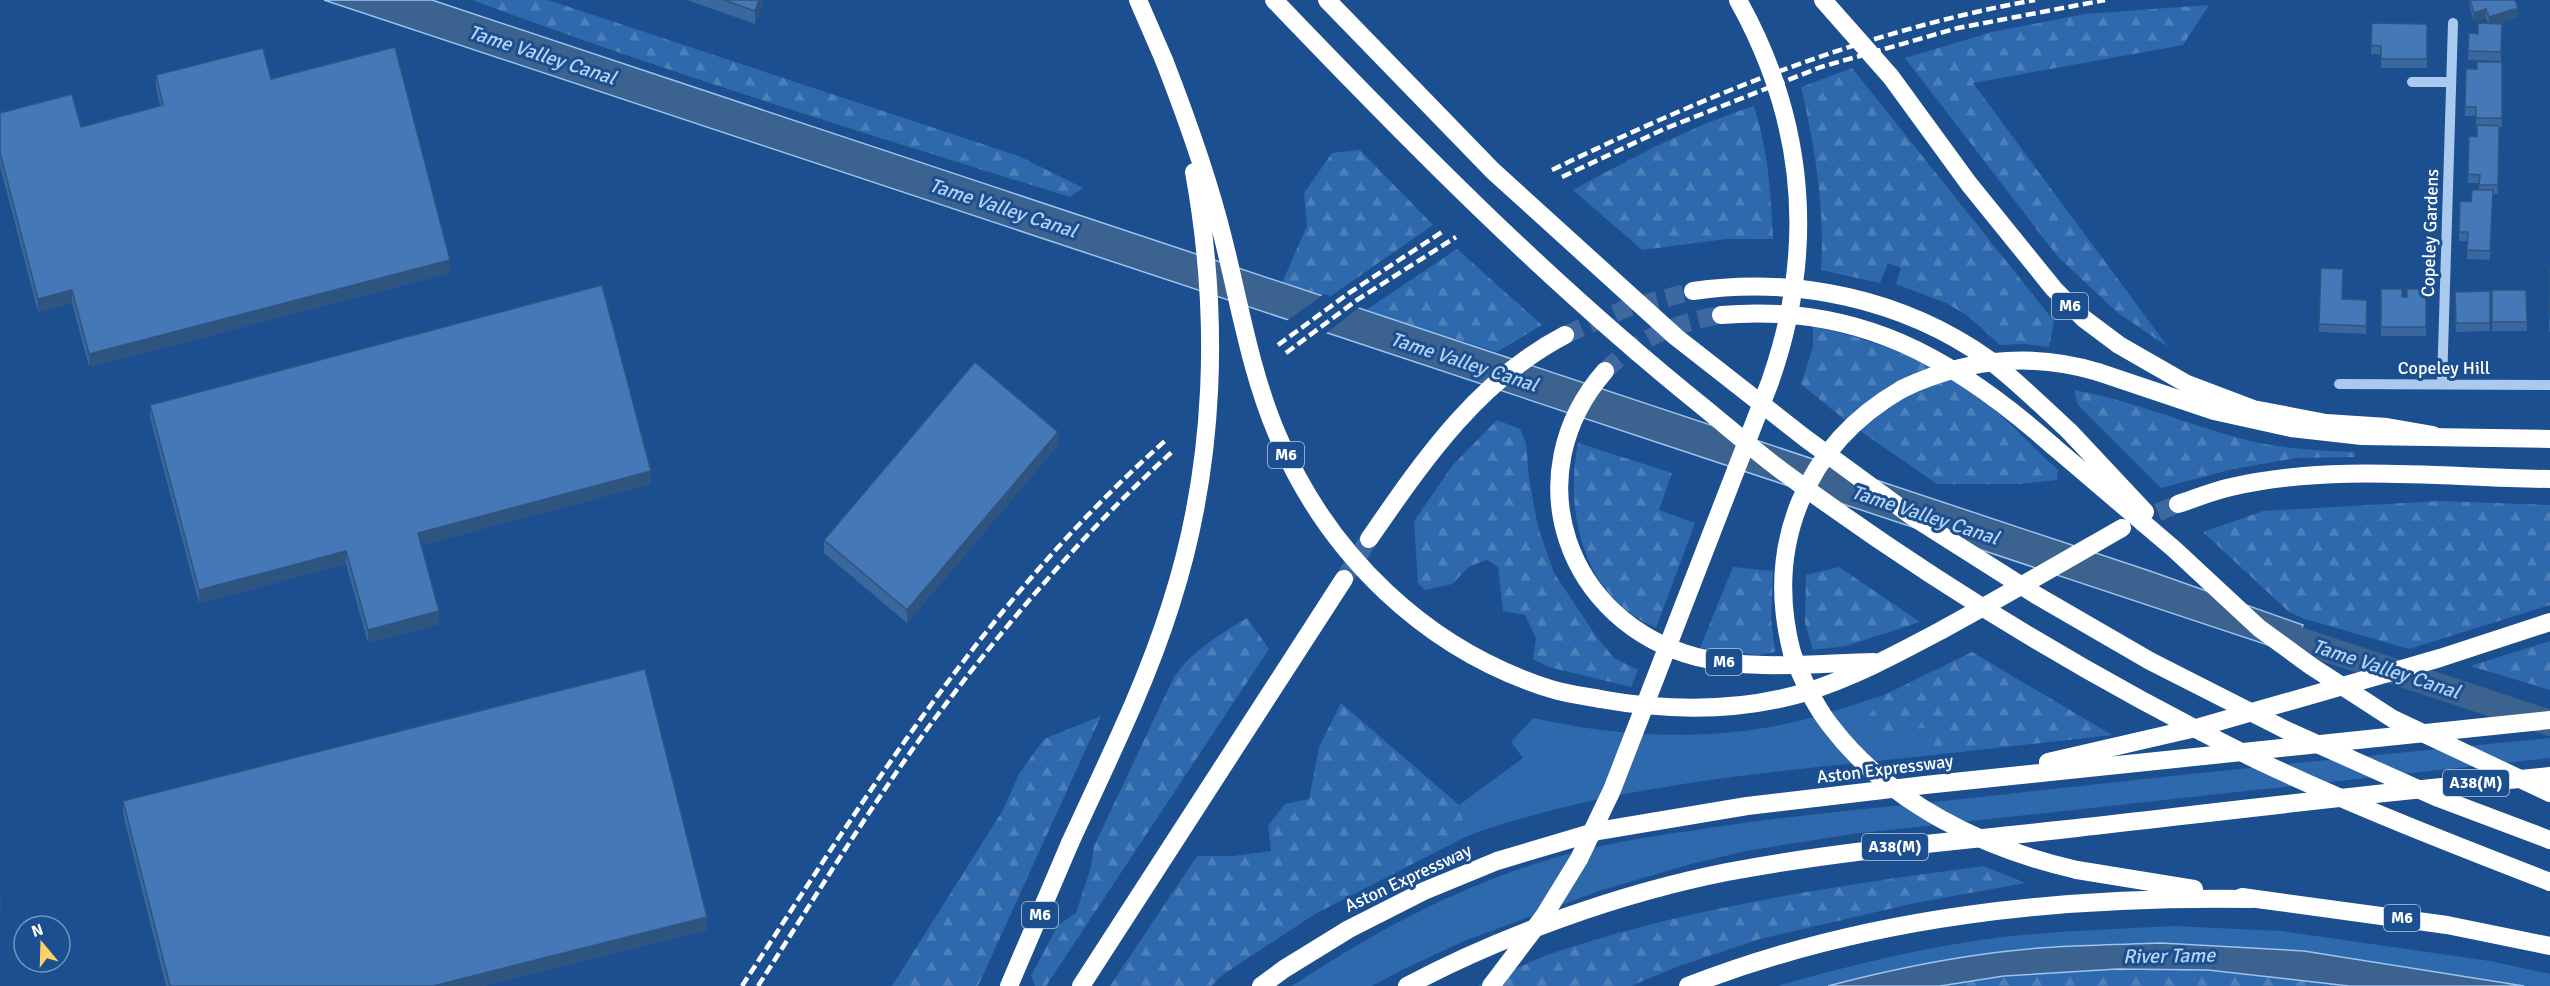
<svg xmlns="http://www.w3.org/2000/svg" width="2550" height="986" viewBox="0 0 2550 986" font-family="Signika,sans-serif">
<defs>
<pattern id="forest-firs" width="22" height="20" patternUnits="userSpaceOnUse" patternTransform="scale(1.5)"><rect width="22" height="20" fill="#2e69ad"/><path d="M5 1l3.5 6h-7zM16 11l3.5 6h-7z" fill="#4d80b9"/></pattern>
</defs>
<rect width="100%" height="100%" fill="#1b4f8f"/>
<!-- green -->
<path fill="#2e69ad" d="M1884,695L1861,728L1935,726L1934,755C1778,772 1617,782 1467,836L1459,805L1523,758L1511,742L1533,718C1609,735 1692,741 1770,727C1809,720 1847,707 1884,695Z
M2550,738V758L1852,834L1746,851L1691,864L1602,890L1464,941L1404,969L1372,986H1292C1375,931 1464,883 1561,856C1602,844 1646,837 1689,831C1792,814 1895,807 1999,795C2183,774 2366,756 2550,738Z
M2173,926L2281,931L2490,961L2550,974V986H2524L2304,951L2161,943L2059,946L2000,952L1938,961L1828,986H1777C1840,968 1904,952 1968,942C2036,931 2105,930 2173,926Z"/>
<!-- forest -->
<path fill="url(#forest-firs)" d="M472,0H548L1019,156L1083,188L1070,197C870,135 668,73 472,0Z
M2209,5L2183,45L1973,83L2168,347L2118,313L2058,257L1905,58L1992,32L2085,14Z
M1852,68L2054,321L2049,347L2025,344L2000,345L1968,316L1946,303L1896,284L1901,268L1888,263L1880,283L1821,270C1825,208 1815,147 1801,87Z
M1754,106C1768,150 1771,193 1773,239H1726L1642,250L1573,190C1632,158 1691,126 1754,106Z
M1360,150L1433,225L1328,298L1282,283L1307,226L1304,193L1332,153Z
M1457,249L1542,325L1497,352L1366,310Z
M1813,327C1870,337 1939,364 1984,401C2010,422 2033,448 2058,470L2057,480L2019,484H1937L1846,421L1801,384L1813,347Z
M2074,390C2135,401 2191,426 2250,441C2284,449 2320,450 2355,452V457L2296,458L2233,469L2161,488L2078,405Z
M1497,420L1520,429L1526,443L1529,478L1538,527L1554,573L1596,636L1614,658L1638,670L1631,687L1549,667L1533,659L1536,638L1525,615L1503,611L1498,567L1487,560L1470,566L1452,584L1425,590L1418,583L1414,521L1452,466Z
M1578,443L1672,473L1659,510L1695,523L1656,628C1584,597 1564,514 1578,443Z
M2439,501L2550,505V605L2409,649L2305,619L2289,612L2203,532L2263,511Z
M1733,567L1773,571L1771,619L1775,652L1758,655L1700,648Z
M1839,567L1920,622L1846,646L1813,650L1805,623L1806,575Z
M1247,618L1269,649L1046,986H1035L1031,976L1058,925L1076,913L1091,867L1094,846L1173,679C1191,651 1219,635 1247,618Z
M2550,641V690L2470,666Z
M1972,652L2112,735L1934,755V726L1870,737L1860,728L1884,695Z
M1341,703L1459,805L1467,836L1315,914L1224,974L1211,986H1110L1197,856H1233L1271,851L1268,826L1285,804L1309,799L1319,747Z
M1101,716L978,986H892L1003,810L1019,774L1044,739Z
M1984,866L2025,883L1915,903L1760,939L1676,967L1631,986H1478C1506,974 1533,959 1562,950C1699,905 1842,885 1984,866Z
M2118,969L2208,970L2349,986H1940L2004,976Z"/>
<!-- water -->
<path fill="#3c6290" stroke="#9cc4f0" stroke-width="1.5" d="M324,0H432L2150,571L2303,625L2292,653Z
M2161,943L2304,951L2524,986H2349L2208,970L2118,969L2004,976L1940,986H1828C1885,971 1942,959 2000,952C2053,945 2107,945 2161,943Z"/>
<!-- pier -->
<path fill="#1b4f8f" d="M1324,294L1361,306L1324,335L1285,322Z"/>
<g fill="none" stroke-linecap="round" stroke-linejoin="round">
<!-- canal -->
<path stroke="#3c6290" stroke-width="26" d="M2266,629L2550,723"/>
<!-- highway-tunnel -->
<path stroke="#3d69a0" stroke-width="18" stroke-dasharray="18 9" stroke-linecap="butt" d="M1565,335L1627,308L1693,291
M1605,371C1638,338 1675,323 1721,315
M2133,523L2178,504
M1344,579L1369,539"/>
<!-- minor -->
<path stroke="#a9c9ee" stroke-width="10" d="M2412,82H2451
M2339,384L2550,385
M2442,384L2453,23"/>
<!-- highway -->
<path stroke="#fff" stroke-width="18" d="M1138,0L1164,60
M1693,291C1796,276 1903,299 1988,359C2017,381 2043,407 2070,432
M1721,315C1858,303 1954,358 2053,446
M1605,371C1514,475 1566,623 1697,657C1752,671 1818,663 1874,662
M2098,372L2214,411L2291,428L2362,436L2550,439
M2178,504C2196,498 2213,491 2231,487C2335,463 2444,478 2550,479
M1369,539C1423,461 1477,381 1565,335
M1792,653C1764,545 1805,445 1902,389
M1600,699C1667,711 1737,712 1803,693C1852,678 1895,655 1940,631C2001,598 2061,563 2122,528
M2048,762L2200,727L2440,658L2550,622
M2077,870L2194,889
M2242,897L2447,925L2550,946
M1009,986L1070,843
M1081,986L1344,579
M1261,986L1284,969L1349,929L1424,891L1497,861L1598,831L1747,806L1925,785L2550,720
M1407,986C1503,935 1621,893 1727,872C1843,850 1960,841 2077,828C2235,810 2392,791 2550,776
M1688,986C1867,916 2061,896 2252,899"/>
<!-- rail -->
<path stroke="#fff" stroke-width="4.5" stroke-dasharray="10 4.5" stroke-linecap="butt" d="M1552,170C1708,94 1864,31 2035,0
M1562,177L1664,129L1821,67L1958,28L2105,0
M1278,345L1349,293L1445,230
M1286,353L1357,300L1456,237
M742,986C869,791 990,596 1166,440
M758,986C816,896 872,803 936,717C1007,622 1086,530 1174,450"/>
<!-- highway-bridge -->
<path stroke="#fff" stroke-width="18" d="M1274,0C1411,143 1548,282 1702,406C1729,428 1754,450 1782,471C1931,581 2092,679 2259,761C2354,806 2452,844 2550,882
M1327,0L1493,171L1676,337L1805,438L1913,517L2036,595L2150,661L2288,731L2436,797L2550,840
M1823,0L1891,77L1969,184L2054,289L2083,318L2119,345L2187,384L2253,409L2326,423L2387,427L2433,435
M1164,60C1187,119 1209,180 1224,242C1240,306 1251,373 1277,434C1327,554 1426,650 1551,689C1567,694 1584,696 1600,699
M1902,389C1965,359 2031,352 2098,372
M2070,432L2145,512
M2053,446L2174,549L2259,628L2311,666L2393,719L2550,793
M1792,653C1802,678 1813,703 1830,725C1889,803 1984,849 2077,870
M1070,843C1106,764 1145,687 1171,604C1216,464 1220,315 1194,172
M1491,986L1544,916L1579,859L1612,790L1770,382C1816,251 1806,122 1738,0"/>
</g>
<!-- wall -->
<path fill="#3a679d" d="M687,0H764L755,24Z
M2469,0H2515L2518,17L2495,24H2502L2501,61L2468,60L2469,33L2478,34L2488,24L2486,18L2474,22L2469,3Z
M2372,23L2427,24V68H2381V54H2371Z
M2502,62V127H2499L2498,194H2493L2490,260L2467,259V241H2459V232L2471,202L2479,190V183H2468V174L2477,137V127H2476V116H2465L2466,69H2477Z
M156,75L271,79L450,273L89,367L72,303L38,312L0,166V113L81,127L160,106L156,88Z
M2550,266V332H2549Z
M2381,289L2402,297H2407L2426,289V336H2381Z
M2492,290H2526L2527,331H2492Z
M2490,291V331L2456,332L2455,292Z
M2342,299L2367,300L2366,334L2319,332V324Z
M150,405L651,484L422,545L439,624L368,643L346,564L199,603L150,418Z
M1058,445L907,623L824,553V540Z
M123,801L707,930L484,986H166L123,814Z"/>
<!-- shaded-wall -->
<path fill="#305480" d="M759,0H764L755,24V11Z
M2518,8V17L2489,26V17Z
M2486,9V18L2474,22V13Z
M450,260V273L89,367V354Z
M72,290V303L38,312V299Z
M1058,432V445L907,623V610Z
M651,471V484L418,546V533Z
M346,551V564L199,603V590Z
M439,611V624L368,643V630Z
M1,893V910H0V894Z
M707,917V930L484,986H433Z"/>
<!-- building -->
<path fill="#4478b7" stroke="#305480" stroke-width="1.5" d="M724,0H759L755,11Z
M2470,0H2515L2518,8L2489,17L2486,9L2474,13Z
M2372,23L2427,24V59H2381V46L2371,45Z
M2478,23L2502,24L2501,52L2468,51L2469,33L2478,34Z
M395,47L450,260L89,354L72,290L38,299L0,153V113L72,94L81,127L163,105L156,75L263,48L271,79Z
M2477,62H2502V118H2476V107H2465L2466,69H2477Z
M2477,125L2499,126L2498,185H2479L2480,175L2468,174L2469,136L2477,137Z
M2472,190H2493L2490,251L2467,250L2468,232H2459L2460,201L2471,202Z
M2550,266V315H2549Z
M2321,268L2343,269L2342,299L2367,300L2366,326L2319,324Z
M602,285L651,471L418,533L439,611L368,630L346,551L199,590L150,405Z
M2381,289H2402V297H2407V289H2426V327H2381Z
M2492,290H2526L2527,322H2492Z
M2490,291V323H2456L2455,292Z
M975,362L1058,432L907,610L824,540Z
M645,669L707,917L433,986H170L123,801Z"/>
<g text-anchor="middle" dominant-baseline="central" stroke-width="6" stroke-linejoin="round" paint-order="stroke">
<!-- shield labels -->
<g fill="#1b4f8f" stroke="#bbcadd" stroke-width="1.5">
<rect x="2052" y="293" width="36" height="26" rx="4.5"/>
<rect x="1268" y="442" width="36" height="26" rx="4.5"/>
<rect x="1706" y="649" width="36" height="26" rx="4.5"/>
<rect x="2443" y="770" width="66" height="26" rx="4.5"/>
<rect x="1862" y="834" width="66" height="26" rx="4.5"/>
<rect x="1022" y="902" width="36" height="26" rx="4.5"/>
<rect x="2384" y="905" width="36" height="26" rx="4.5"/>
</g>
<g font-size="16" font-weight="bold" fill="#fff">
<text x="2070" y="306">M6</text>
<text x="1286" y="455">M6</text>
<text x="1724" y="662">M6</text>
<text x="2476" y="783">A38(M)</text>
<text x="1895" y="847">A38(M)</text>
<text x="1040" y="915">M6</text>
<text x="2402" y="918">M6</text>
</g>
<!-- street labels -->
<g font-size="18" fill="#fff" stroke="#1b4f8f">
<text transform="translate(2430 233) rotate(-88)">Copeley Gardens</text>
<text x="2444" y="368">Copeley Hill</text>
<text transform="translate(1885 769) rotate(-7)">Aston Expressway</text>
<text transform="translate(1408 878) rotate(-25)">Aston Expressway</text>
</g>
<!-- water labels -->
<g font-size="20" font-style="italic" fill="#b5d3f5" stroke="#1b4f8f">
<text transform="translate(542 55) rotate(18)">Tame Valley Canal</text>
<text transform="translate(1003 208) rotate(18)">Tame Valley Canal</text>
<text transform="translate(1464 362) rotate(18)">Tame Valley Canal</text>
<text transform="translate(1925 515) rotate(18)">Tame Valley Canal</text>
<text transform="translate(2386 669) rotate(18)">Tame Valley Canal</text>
<text transform="translate(2169 956) rotate(-1)">River Tame</text>
</g>
</g>
<!-- north arrow -->
<g transform="translate(42 944) rotate(341)"><circle r="28" fill="#1b4f8f" stroke="#7695bc" stroke-width="1.5"/>
<path d="M0-4.5L10 22L0 15L-10 22Z" fill="#ffd166"/>
<text y="-9" font-size="16" font-weight="bold" text-anchor="middle" fill="#ffffff">N</text>
</g>
</svg>
